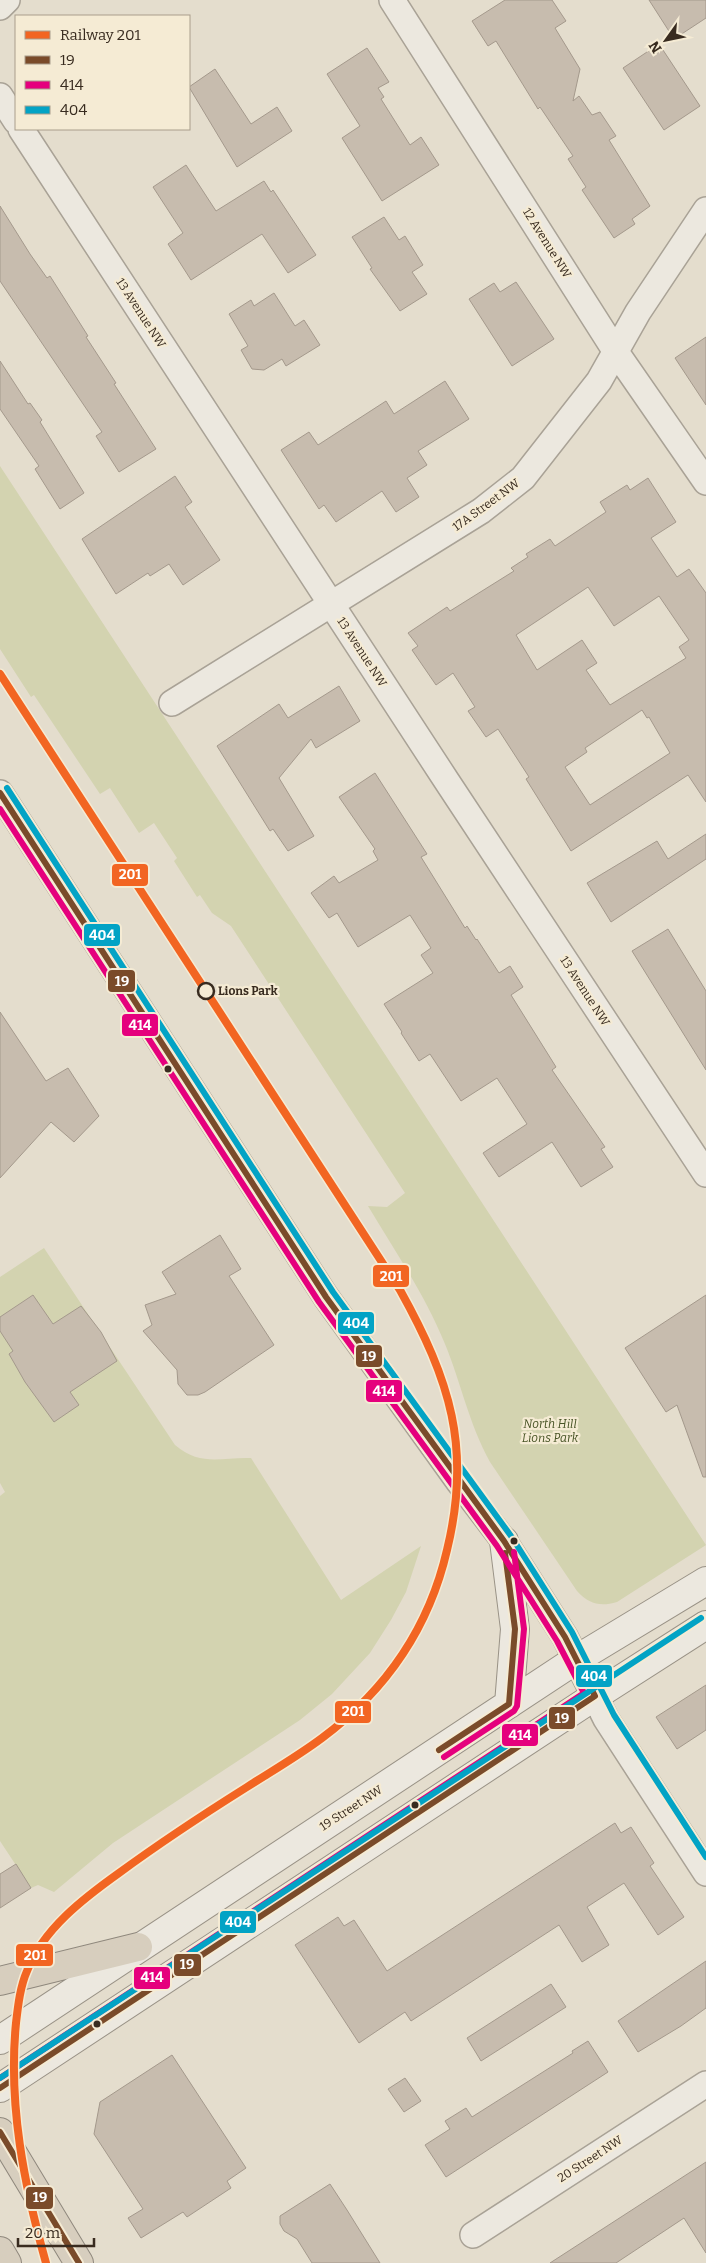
<svg xmlns="http://www.w3.org/2000/svg" width="706" height="2263" viewBox="0 0 706 2263" font-family="Bitter,serif">
<rect width="100%" height="100%" fill="#e4ddcd"/>
<!-- green -->
<path fill="#d3d3b0" d="M0,466L706,1545L617,1602C600,1607 589,1604 577,1591L490,1462C469,1424 461,1383 445,1344C425,1295 395,1251 368,1206L387,1207L405,1193L231,926L212,913L200,895L197,897L174,861L177,858L154,823L139,833L110,788L100,794L34,695L31,697L0,649Z
M44,1248L175,1445C201,1467 221,1457 251,1458L341,1600L421,1546L406,1592L391,1620L370,1653L332,1694L300,1720L113,1843L54,1892L38,1885L31,1888L0,1841V1496L5,1492L0,1483V1277Z"/>
<!-- building -->
<path fill="#c7bcae" stroke="#a4998c" fill-rule="evenodd" d="M505,0H552L566,21L555,28L580,69L573,101L579,96L592,115L600,112L616,136L609,140L650,206L632,219L635,224L614,238L582,190L586,187L568,159L573,156L540,107L538,109L496,41L488,46L472,21Z
M649,0H706V18L674,39Z
M659,44L700,106L664,130L623,68Z
M367,48L389,82L378,88L384,97L381,99L410,145L421,137L439,165L382,201L342,138L360,126L327,74Z
M215,69L251,124L277,107L292,131L237,167L189,87Z
M186,165L216,211L264,181L271,192L273,190L316,255L288,273L262,234L191,280L168,244L183,233L153,187Z
M0,206L30,254L47,278L50,276L64,298L88,336L86,337L116,383L114,384L156,449L119,472L96,436L102,432L0,281Z
M384,217L399,240L405,236L423,265L412,272L427,294L400,311L370,269L372,268L352,237Z
M516,282L554,339L512,366L469,299L494,283L500,292Z
M274,293L295,326L304,320L320,345L286,366L282,359L264,370L252,369L241,350L248,346L229,314L251,300L254,306Z
M706,337V405L675,358Z
M0,361L28,404L30,403L42,420L40,422L84,493L60,509L35,469L39,466L0,409Z
M445,381L469,419L418,451L427,465L407,478L419,497L396,512L382,491L336,522L324,505L319,509L281,450L309,432L318,445L386,401L394,414Z
M175,476L192,502L185,507L220,560L183,585L169,564L150,576L148,573L116,594L82,539Z
M648,478L676,522L651,538L677,577L689,569L706,593V802L688,775L571,851L526,779L529,777L498,729L486,737L468,711L475,707L453,673L436,685L412,650L418,646L408,633L447,607L450,611L514,571L511,568L528,557L526,554L550,539L555,546L606,512L600,502L627,485L630,490ZM588,587L614,626L659,596L689,640L679,647L686,658L610,705L586,670L597,663L582,640L537,670L516,635ZM642,710L647,718L649,717L670,753L590,805L565,767L587,752L585,748Z
M339,686L360,721L316,748L311,739L279,778L314,836L288,851L273,829L270,831L217,746L279,704L288,718Z
M375,773L427,854L421,857L465,928L467,926L476,940L477,939L499,973L510,966L523,987L511,995L556,1067L552,1070L605,1147L601,1149L613,1167L581,1187L552,1142L499,1177L483,1153L527,1124L497,1078L461,1101L430,1054L419,1061L401,1033L402,1032L384,1004L433,973L421,955L431,948L410,915L358,947L337,913L329,918L311,893L334,876L339,883L378,860L373,851L375,849L339,797Z
M706,834V859L611,922L587,883L657,841L668,859Z
M668,929L706,991V1070L632,951Z
M0,1012L46,1081L68,1068L99,1116L74,1142L51,1122L0,1178Z
M220,1235L241,1269L229,1276L274,1345L205,1392L198,1395H187L178,1384L177,1370L143,1331L152,1325L145,1305L176,1294L162,1272Z
M33,1295L53,1324L81,1306L101,1332L117,1361L70,1392L79,1405L54,1422L25,1382L9,1354L13,1351L0,1331V1317Z
M706,1295V1477H703L677,1405L666,1412L625,1348Z
M706,1685V1730L677,1749L656,1717Z
M615,1823L621,1833L631,1827L654,1863L650,1866L684,1917L658,1935L624,1883L587,1907L609,1945L582,1962L559,1925L411,2021L405,2012L359,2043L295,1945L338,1917L344,1926L354,1920L387,1971Z
M16,1864L31,1888L0,1908V1874Z
M706,1961V2008L681,2026L638,2052L618,2021Z
M551,1984L566,2007L481,2061L467,2038Z
M588,2041L608,2072L446,2177L425,2145L450,2129L445,2121L466,2108L472,2117L573,2053L572,2051Z
M172,2055L246,2168L227,2181L231,2188L187,2217L183,2212L141,2238L128,2218L143,2209L94,2134L100,2102Z
M405,2078L421,2101L404,2112L388,2089Z
M706,2162V2253L684,2218L616,2263H550Z
M330,2184L347,2210L380,2263H312L297,2239L284,2231L280,2224V2216Z"/>
<g fill="none" stroke-linecap="round" stroke-linejoin="round">
<!-- street casing -->
<g stroke="#a9a296" stroke-width="28">
<path id="street" d="M392,0L616,352L706,482
M0,7L7,0
M0,96L16,121
M21,129L446,780L706,1174
M172,703L481,511L523,478L599,381L638,312L706,210
M0,793L326,1297L459,1482L504,1541L565,1637L606,1719L706,1873
M473,2235L706,2084"/>
</g>
<!-- secondary casing -->
<g stroke="#999286" stroke-width="30">
<path id="secondary" d="M504,1541L515,1629L509,1704
M0,2040L577,1659L706,1581
M0,2088L595,1696L706,1625"/>
</g>
<!-- highway casing -->
<g stroke="#8f887d" stroke-width="30">
<path id="highway" d="M0,1981L138,1947
M0,2132L79,2263
M0,2251L7,2263"/>
</g>
<!-- street -->
<use href="#street" stroke="#ece8df" stroke-width="25"/>
<!-- secondary -->
<use href="#secondary" stroke="#ece8df" stroke-width="28"/>
<!-- highway -->
<use href="#highway" stroke="#d7cebe" stroke-width="28"/>
<!-- bus-1 casing -->
<g stroke="#f5ebd4" stroke-width="10">
<path id="bus-1" d="M0,793L326,1297L504,1541L565,1637L595,1696L0,2088
M439,1750L509,1704L515,1629L505,1553
M0,2132L79,2263"/>
</g>
<!-- bus-2 casing -->
<g stroke="#f5ebd4" stroke-width="10">
<path id="bus-2" d="M0,809L319,1302L497,1546L557,1641L584,1693L0,2078
M444,1757L514,1711L517,1706L524,1629L514,1552"/>
</g>
<!-- bus-3 casing -->
<g stroke="#f5ebd4" stroke-width="10">
<path id="bus-3" d="M7,788L333,1292L511,1536L572,1632L614,1715L706,1857
M0,2078L701,1618"/>
</g>
<!-- bus-1 -->
<use href="#bus-1" stroke="#7a4b2a" stroke-width="6"/>
<!-- bus-2 -->
<use href="#bus-2" stroke="#e5007d" stroke-width="6"/>
<!-- bus-3 -->
<use href="#bus-3" stroke="#03a3c5" stroke-width="6"/>
<!-- rail-1 casing -->
<g stroke="#f5ebd4" stroke-width="11">
<path id="rail-1" d="M0,674L400,1290C450,1380 472,1448 447,1550C429,1628 385,1691 322,1738C298,1756 272,1771 247,1787C204,1814 160,1843 119,1873C84,1898 43,1929 27,1971C20,1987 18,2006 16,2023C8,2104 24,2185 46,2263"/>
</g>
<!-- rail-1 -->
<use href="#rail-1" stroke="#f26522" stroke-width="8"/>
</g>
<!-- markers -->
<circle fill="#f5ebd4" stroke="#382b1f" stroke-width="2.5" cx="206" cy="991" r="8"/>
<g fill="#382b1f" stroke="#f5ebd4" stroke-width="2">
<circle cx="168" cy="1069" r="4.5"/>
<circle cx="514" cy="1541" r="4.5"/>
<circle cx="415" cy="1805" r="4.5"/>
<circle cx="97" cy="2024" r="4.5"/>
</g>
<g text-anchor="middle" dominant-baseline="central" stroke-width="4.5" stroke-linejoin="round" paint-order="stroke">
<!-- street labels -->
<g font-size="12" fill="#382b1f" stroke="#f5ebd4">
<text transform="translate(547 243) rotate(58)">12 Avenue NW</text>
<text transform="translate(141 313) rotate(57)">13 Avenue NW</text>
<text transform="translate(486 505) rotate(-36)">17A Street NW</text>
<text transform="translate(362 652) rotate(57)">13 Avenue NW</text>
<text transform="translate(585 991) rotate(57)">13 Avenue NW</text>
<text transform="translate(351 1808) rotate(-33)">19 Street NW</text>
<text transform="translate(590 2159) rotate(-33)">20 Street NW</text>
</g>
<!-- stop labels -->
<g font-size="12" font-weight="bold" fill="#382b1f" stroke="#f5ebd4" text-anchor="start">
<text x="218" y="991">Lions Park</text>
</g>
<!-- park labels -->
<g font-size="12" font-style="italic" fill="#485426" stroke="#f5ebd4">
<text x="550" y="1424">North Hill<tspan x="550" dy="14">Lions Park</tspan></text>
</g>
</g>
<g stroke="#f5ebd4" stroke-width="2">
<rect x="111" y="863" width="38" height="24" rx="5" fill="#f26522"/>
<rect x="83" y="923" width="38" height="24" rx="5" fill="#03a3c5"/>
<rect x="107" y="969" width="29" height="24" rx="5" fill="#7a4b2a"/>
<rect x="121" y="1013" width="38" height="24" rx="5" fill="#e5007d"/>
<rect x="372" y="1264" width="38" height="24" rx="5" fill="#f26522"/>
<rect x="337" y="1311" width="38" height="24" rx="5" fill="#03a3c5"/>
<rect x="355" y="1344" width="28" height="24" rx="5" fill="#7a4b2a"/>
<rect x="365" y="1379" width="38" height="24" rx="5" fill="#e5007d"/>
<rect x="575" y="1664" width="38" height="24" rx="5" fill="#03a3c5"/>
<rect x="334" y="1700" width="38" height="24" rx="5" fill="#f26522"/>
<rect x="548" y="1706" width="28" height="24" rx="5" fill="#7a4b2a"/>
<rect x="501" y="1723" width="38" height="24" rx="5" fill="#e5007d"/>
<rect x="219" y="1910" width="38" height="24" rx="5" fill="#03a3c5"/>
<rect x="15" y="1943" width="39" height="24" rx="5" fill="#f26522"/>
<rect x="173" y="1953" width="29" height="24" rx="5" fill="#7a4b2a"/>
<rect x="133" y="1966" width="38" height="24" rx="5" fill="#e5007d"/>
<rect x="25" y="2186" width="29" height="24" rx="5" fill="#7a4b2a"/>
</g>
<g font-size="14" text-anchor="middle" font-weight="bold" fill="#fff">
<text x="130" y="879">201</text>
<text x="102" y="940">404</text>
<text x="122" y="986">19</text>
<text x="140" y="1030">414</text>
<text x="391" y="1281">201</text>
<text x="356" y="1328">404</text>
<text x="369" y="1361">19</text>
<text x="384" y="1396">414</text>
<text x="594" y="1681">404</text>
<text x="353" y="1716">201</text>
<text x="562" y="1723">19</text>
<text x="520" y="1740">414</text>
<text x="238" y="1927">404</text>
<text x="35" y="1960">201</text>
<text x="187" y="1969">19</text>
<text x="152" y="1982">414</text>
<text x="40" y="2202">19</text>
</g>
<!-- legend -->
<rect x="15" y="15" width="175" height="115" fill="#f5ebd4" stroke="#a99e8c"/>
<rect x="25" y="31" width="25" height="8" fill="#f26522" stroke="#a99e8c"/>
<text x="60" y="40" font-size="15" fill="#382b1f">Railway 201</text>
<rect x="25" y="56" width="25" height="8" fill="#7a4b2a" stroke="#a99e8c"/>
<text x="60" y="65" font-size="15" fill="#382b1f">19</text>
<rect x="25" y="81" width="25" height="8" fill="#e5007d" stroke="#a99e8c"/>
<text x="60" y="90" font-size="15" fill="#382b1f">414</text>
<rect x="25" y="106" width="25" height="8" fill="#03a3c5" stroke="#a99e8c"/>
<text x="60" y="115" font-size="15" fill="#382b1f">404</text>
<!-- north arrow -->
<g transform="translate(666 40) rotate(237)" stroke="#f5ebd4" stroke-width="4" paint-order="stroke">
<path d="M0-4L9 19L0 12L-9 19Z" fill="#382b1f"/>
<text y="-8" font-size="14" font-weight="bold" text-anchor="middle" fill="#382b1f">N</text>
</g>
<!-- scale -->
<path d="M18 2238v8h76v-8" fill="none" stroke="#382b1f" stroke-width="2.5"/>
<text x="25" y="2238" font-size="15" fill="#382b1f" stroke="#f5ebd4" stroke-width="4" paint-order="stroke">20 m</text>
</svg>
